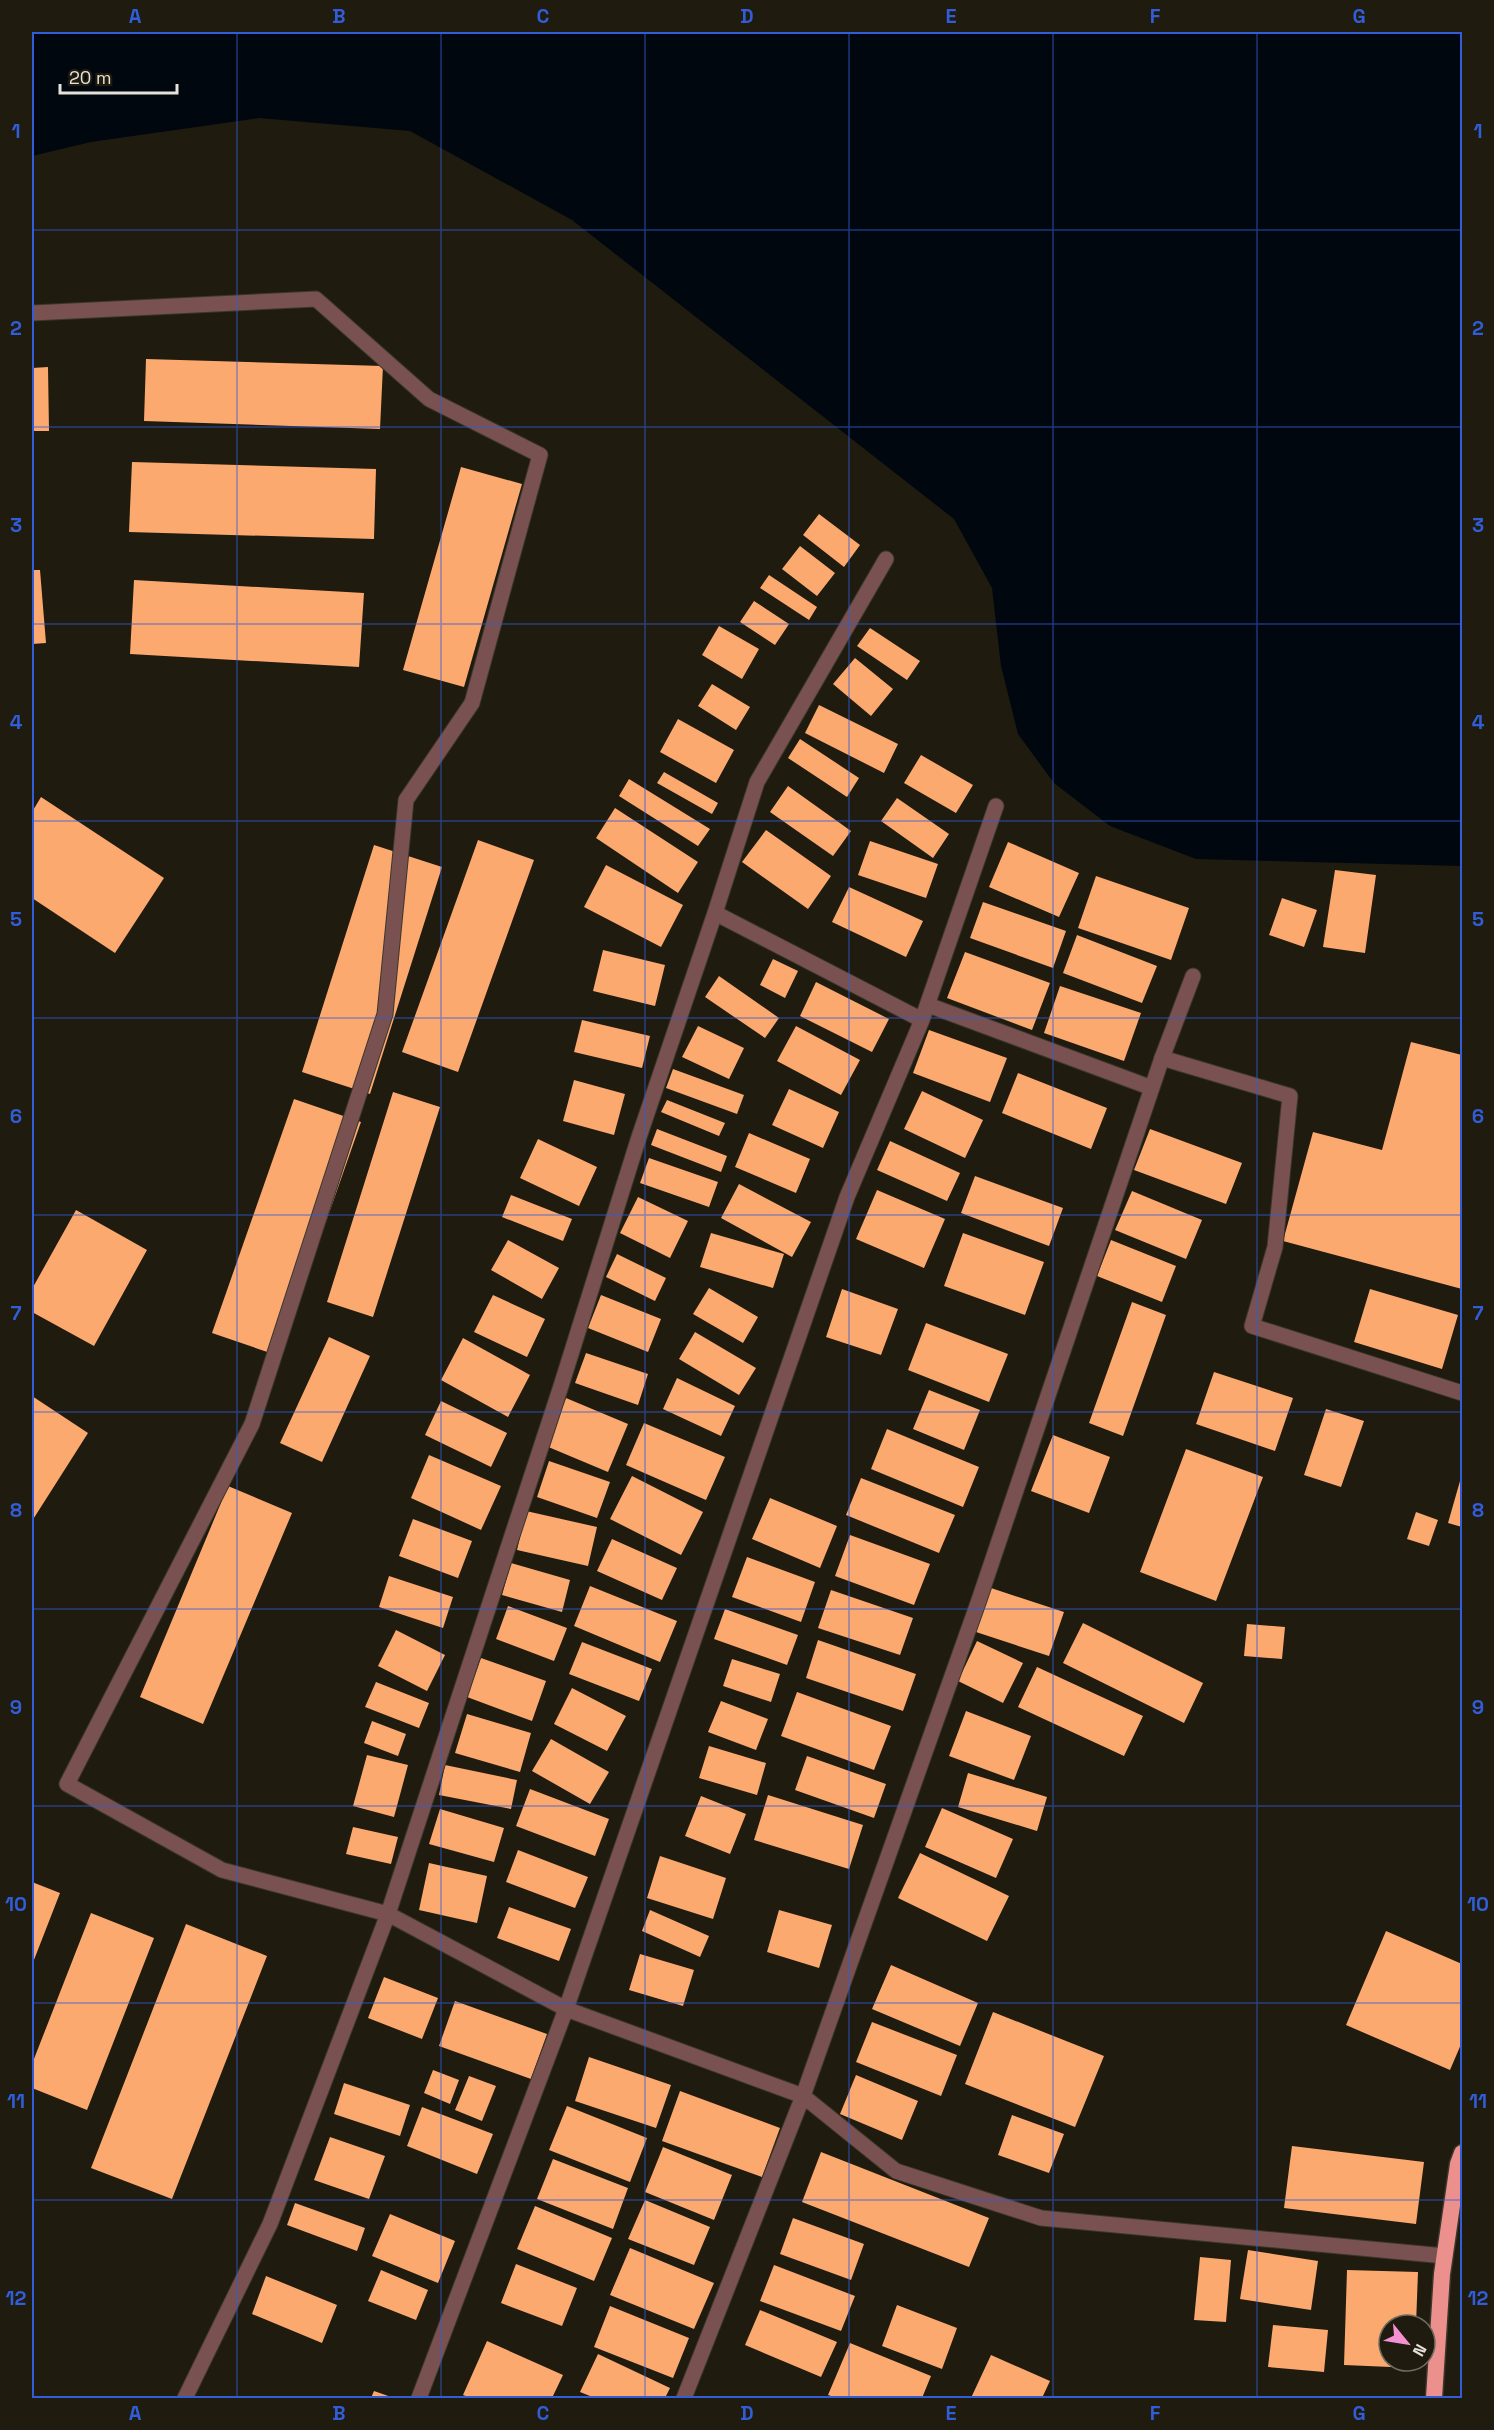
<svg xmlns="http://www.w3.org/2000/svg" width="1494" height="2430" viewBox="0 0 1494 2430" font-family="'Space Grotesk',sans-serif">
<rect width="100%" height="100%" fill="#1f1b0f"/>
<!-- water -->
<path fill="#01070f" d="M32,32H1462V866L1196,859L1110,826L1054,783L1018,734L1001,666L992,588L954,519L572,220L410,131L259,118L91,142L32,156Z"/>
<!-- building -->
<path fill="#fca970" d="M146,359L383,366L380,429L144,421Z
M48,367L49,431H32V368Z
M132,462L376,469L374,539L129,532Z
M461,467L522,484L464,687L403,670Z
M819,514L860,545L844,567L803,535Z
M800,546L835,573L817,596L782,569Z
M32,570H40L46,643L32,644Z
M769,575L817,607L809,620L760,588Z
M134,580L364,593L359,667L130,654Z
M754,601L789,624L775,645L740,622Z
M719,626L759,649L742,679L702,655Z
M870,628L920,661L907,680L857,646Z
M855,658L893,689L871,716L833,684Z
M712,684L750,707L736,730L698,706Z
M819,705L898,744L884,773L805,733Z
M678,719L734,750L716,783L660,752Z
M800,739L859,778L847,797L788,758Z
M921,755L973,785L956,813L904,783Z
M664,772L718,803L712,814L657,783Z
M629,779L710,829L698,846L619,796Z
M788,786L851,831L833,856L770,812Z
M41,797L164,878L115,953L32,898V812Z
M897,798L949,834L933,858L881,821Z
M615,808L698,862L678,893L596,838Z
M766,830L831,876L808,909L742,862Z
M478,840L534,860L458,1072L402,1052Z
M870,841L938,864L926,898L858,875Z
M1008,842L1079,873L1059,917L989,887Z
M374,845L442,867L370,1094L302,1072Z
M606,865L683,905L661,947L584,907Z
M1335,870L1376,875L1365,953L1323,947Z
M1096,876L1189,908L1171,960L1078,928Z
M849,887L923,921L906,957L832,922Z
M1282,898L1317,910L1304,947L1269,935Z
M983,902L1066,931L1053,968L970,938Z
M1077,935L1157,966L1142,1003L1063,973Z
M603,950L665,965L655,1006L593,991Z
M965,952L1050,983L1032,1030L947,998Z
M773,959L798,971L785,998L760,985Z
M719,976L779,1018L765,1038L705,997Z
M816,982L889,1019L872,1052L800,1016Z
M1060,986L1141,1013L1124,1061L1044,1033Z
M582,1020L650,1036L642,1068L574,1052Z
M698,1026L744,1048L729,1079L682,1057Z
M796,1026L860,1060L841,1095L777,1061Z
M929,1030L1007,1058L990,1102L913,1073Z
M1411,1042L1462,1055V1289L1283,1241L1313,1132L1382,1150Z
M673,1069L744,1095L737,1114L666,1088Z
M1018,1073L1107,1108L1091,1149L1002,1113Z
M574,1080L625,1094L614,1135L563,1121Z
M789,1089L839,1112L823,1148L772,1125Z
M922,1091L983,1120L965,1158L904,1129Z
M393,1092L440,1107L373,1317L327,1302Z
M294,1099L361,1122L279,1356L212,1333Z
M667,1100L725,1123L719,1136L661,1112Z
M657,1129L727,1156L721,1172L651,1145Z
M1150,1129L1242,1163L1226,1204L1134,1170Z
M749,1133L810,1159L796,1193L735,1167Z
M538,1139L597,1167L579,1206L520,1178Z
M890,1141L960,1173L947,1201L877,1170Z
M649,1158L718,1182L709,1207L640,1183Z
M975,1176L1063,1208L1049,1246L961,1213Z
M739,1184L811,1222L792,1257L721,1218Z
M877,1190L945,1219L924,1268L856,1239Z
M1132,1191L1202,1220L1186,1259L1115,1230Z
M511,1195L572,1219L563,1241L502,1217Z
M638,1197L688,1221L670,1258L620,1233Z
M76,1210L147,1250L94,1346L32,1312V1289Z
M711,1233L784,1254L773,1288L700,1267Z
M963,1233L1044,1262L1025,1315L944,1286Z
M508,1240L559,1268L542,1299L491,1270Z
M1111,1240L1176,1266L1162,1302L1097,1276Z
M617,1254L666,1278L655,1301L606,1277Z
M709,1288L758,1317L743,1343L693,1314Z
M842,1289L898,1309L881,1355L826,1337Z
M1370,1289L1458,1315L1442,1369L1354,1342Z
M493,1295L545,1319L527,1357L474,1332Z
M601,1295L661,1319L648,1352L588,1328Z
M1132,1302L1166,1315L1123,1436L1089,1423Z
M926,1323L1008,1354L989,1402L908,1370Z
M695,1332L756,1368L739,1395L679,1359Z
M329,1337L370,1356L322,1462L280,1443Z
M463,1338L530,1375L508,1417L441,1380Z
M586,1353L648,1374L638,1405L575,1383Z
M1214,1372L1293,1398L1275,1451L1196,1424Z
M677,1378L735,1406L721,1436L663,1409Z
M929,1390L980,1410L964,1450L913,1429Z
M32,1396L88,1433L32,1521Z
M566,1398L628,1424L608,1472L546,1446Z
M441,1401L507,1433L491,1467L425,1435Z
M1326,1409L1364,1421L1341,1487L1304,1475Z
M644,1423L725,1457L706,1500L626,1465Z
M887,1429L979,1467L963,1507L871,1469Z
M1053,1435L1110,1457L1089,1513L1031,1491Z
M1186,1449L1263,1477L1216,1601L1140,1572Z
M429,1455L501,1486L481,1530L411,1498Z
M549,1461L610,1482L597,1518L537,1497Z
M1462,1474V1527L1448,1523Z
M632,1476L703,1512L681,1555L610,1519Z
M861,1478L955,1515L939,1553L846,1515Z
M228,1486L292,1513L203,1724L140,1697Z
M770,1498L837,1526L820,1568L752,1539Z
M526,1511L597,1527L588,1566L517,1550Z
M1416,1512L1438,1520L1429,1546L1407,1539Z
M413,1519L472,1541L458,1578L399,1556Z
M850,1535L930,1564L914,1605L835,1576Z
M612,1539L677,1568L662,1600L597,1571Z
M747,1557L815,1582L801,1622L732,1597Z
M511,1563L570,1580L562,1612L502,1595Z
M389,1576L453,1597L443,1628L379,1607Z
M590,1586L677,1621L660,1662L574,1626Z
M991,1588L1064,1612L1049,1656L976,1632Z
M831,1590L913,1618L900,1655L818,1628Z
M508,1606L567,1628L554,1661L496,1639Z
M725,1609L798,1635L787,1665L714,1639Z
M1083,1623L1203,1683L1184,1723L1063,1663Z
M1247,1624L1285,1627L1282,1659L1244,1656Z
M396,1630L445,1655L427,1691L378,1666Z
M818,1640L916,1674L903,1711L806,1678Z
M977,1641L1023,1663L1003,1703L958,1681Z
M582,1642L652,1669L639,1701L569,1674Z
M481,1658L546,1681L532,1721L467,1697Z
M732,1659L780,1674L771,1702L723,1686Z
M1037,1667L1143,1716L1124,1756L1018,1707Z
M376,1682L429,1703L419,1728L365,1707Z
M572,1688L626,1716L607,1751L554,1724Z
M797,1692L891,1726L874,1770L781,1736Z
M721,1701L768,1719L756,1750L708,1732Z
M966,1711L1031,1736L1014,1780L949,1756Z
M467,1714L531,1733L520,1772L455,1753Z
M372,1721L406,1734L398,1756L364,1743Z
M551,1739L609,1772L590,1804L532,1771Z
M709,1746L766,1763L757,1795L699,1778Z
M367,1755L408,1765L394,1817L353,1806Z
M807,1756L886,1784L874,1818L795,1790Z
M445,1765L517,1780L511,1809L439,1795Z
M968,1773L1047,1797L1037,1831L958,1807Z
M530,1789L609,1819L595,1856L516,1826Z
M768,1795L863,1825L849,1869L754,1840Z
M701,1796L746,1814L730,1854L685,1836Z
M942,1808L1013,1839L996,1878L925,1847Z
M440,1809L504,1828L494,1862L429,1844Z
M353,1827L398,1837L391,1864L346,1854Z
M518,1850L588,1877L575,1908L506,1882Z
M920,1853L1009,1896L987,1941L898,1898Z
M660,1856L726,1878L713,1919L647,1898Z
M429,1863L487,1876L477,1923L419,1910Z
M32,1882L60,1893L32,1965Z
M509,1907L571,1929L559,1961L497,1938Z
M650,1910L709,1936L700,1957L642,1931Z
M779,1910L832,1925L819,1968L767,1952Z
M91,1913L154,1938L87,2110L32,2088V2064Z
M186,1924L267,1956L172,2199L91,2168Z
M1386,1931L1462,1964V2042L1450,2070L1346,2025Z
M640,1954L694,1970L683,2006L629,1990Z
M891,1965L978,2003L960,2046L872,2009Z
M384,1977L438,1998L422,2039L368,2018Z
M455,2001L547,2034L531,2079L439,2046Z
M993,2012L1104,2056L1075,2127L965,2084Z
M872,2022L957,2055L941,2096L856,2062Z
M589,2057L671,2085L656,2128L575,2101Z
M433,2070L459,2080L450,2104L424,2093Z
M856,2075L918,2101L902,2140L840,2114Z
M469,2076L496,2086L482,2121L455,2110Z
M344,2083L410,2105L400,2136L334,2114Z
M680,2091L780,2128L762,2177L662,2141Z
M567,2106L647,2138L630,2182L549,2150Z
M422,2107L493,2134L477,2174L407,2146Z
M1012,2115L1064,2134L1049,2173L998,2155Z
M330,2137L385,2156L369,2199L314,2180Z
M1292,2146L1424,2162L1416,2224L1284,2208Z
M663,2147L732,2175L714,2220L645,2192Z
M821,2152L989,2218L969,2267L802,2202Z
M553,2159L628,2188L613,2229L537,2199Z
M645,2200L710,2227L694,2265L628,2239Z
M295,2203L365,2228L357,2251L287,2225Z
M535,2206L612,2238L594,2281L517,2249Z
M390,2214L455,2241L438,2283L372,2256Z
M793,2218L864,2244L851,2280L780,2254Z
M630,2248L714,2283L694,2329L610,2295Z
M1248,2250L1318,2261L1311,2310L1240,2299Z
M1200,2257L1231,2260L1226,2322L1194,2320Z
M516,2264L577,2288L562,2326L501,2303Z
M774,2265L855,2296L841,2331L760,2301Z
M381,2270L428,2290L416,2320L368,2301Z
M1347,2270L1418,2272L1416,2325H1389V2361H1414V2368L1344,2365Z
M266,2276L337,2305L322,2343L252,2314Z
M897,2305L957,2328L942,2369L882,2346Z
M610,2306L689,2338L673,2378L594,2347Z
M760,2310L837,2342L821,2377L745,2345Z
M1273,2325L1328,2330L1324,2372L1268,2367Z
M487,2341L563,2375L552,2398H471L463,2395Z
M850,2343L931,2376L922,2398H837L828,2395Z
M598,2354L670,2388L665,2398H595L580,2392Z
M991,2355L1050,2381L1042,2398H971Z
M374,2391L394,2398H371Z"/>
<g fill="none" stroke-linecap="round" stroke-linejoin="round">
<!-- service casing -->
<g stroke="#3b372b" stroke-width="17">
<path id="service" d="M1162,1058L1290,1096L1275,1247L1252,1326L1462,1393"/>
</g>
<!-- minor casing -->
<g stroke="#3b372b" stroke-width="17">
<path id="minor" d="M32,313L316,299L429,399L540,455L472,703L406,800L385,1014L252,1424L67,1784L222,1870L388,1914L566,2009L803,2096L896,2171L1041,2218L1445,2256
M715,913L922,1020
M928,1005L1152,1088
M185,2398L270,2224L388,1914L561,1386L638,1140L715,913L757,782L886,559
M419,2398L566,2009L847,1197L922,1020L996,806
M684,2398L803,2096L979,1600L1162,1058L1193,976"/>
</g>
<!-- trunk casing -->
<g stroke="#3b372b" stroke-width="19">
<path id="trunk" d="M1434,2398L1442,2274L1458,2164L1462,2153"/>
</g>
<!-- service -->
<use href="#service" stroke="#795150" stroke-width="15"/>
<!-- minor -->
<use href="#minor" stroke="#795150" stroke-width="15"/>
<!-- trunk -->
<use href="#trunk" stroke="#ec908e" stroke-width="16"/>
</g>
<!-- grid -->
<path fill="none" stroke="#315dd8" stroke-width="1.5" stroke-opacity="0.55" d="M237,32V2398M441,32V2398M645,32V2398M849,32V2398M1053,32V2398M1257,32V2398M32,230H1462M32,427H1462M32,624H1462M32,821H1462M32,1018H1462M32,1215H1462M32,1412H1462M32,1609H1462M32,1806H1462M32,2003H1462M32,2200H1462"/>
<!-- border -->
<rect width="1494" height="2430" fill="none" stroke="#1f1b0f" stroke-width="66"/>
<!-- north arrow -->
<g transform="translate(1407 2343) rotate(120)"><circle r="28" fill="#1f1b0f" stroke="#6e6b60" stroke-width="1.5"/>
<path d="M0-4.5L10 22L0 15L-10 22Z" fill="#f591d2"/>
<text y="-9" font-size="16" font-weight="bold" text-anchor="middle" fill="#e5e2da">N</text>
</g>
<!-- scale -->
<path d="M60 84v9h117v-9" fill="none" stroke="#e5e2da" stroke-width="3"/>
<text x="69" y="84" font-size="18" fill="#e5e2da" stroke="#1f1b0f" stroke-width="4.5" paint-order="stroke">20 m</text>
<rect x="33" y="33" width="1428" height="2364" fill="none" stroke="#315dd8" stroke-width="2"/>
<g font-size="20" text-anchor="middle" font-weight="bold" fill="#315dd8">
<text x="135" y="23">A</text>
<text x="339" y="23">B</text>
<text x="543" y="23">C</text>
<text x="747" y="23">D</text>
<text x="951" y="23">E</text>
<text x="1155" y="23">F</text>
<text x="1359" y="23">G</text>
<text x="16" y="138">1</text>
<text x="1478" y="138">1</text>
<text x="16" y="335">2</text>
<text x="1478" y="335">2</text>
<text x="16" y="532">3</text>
<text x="1478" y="532">3</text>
<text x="16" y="729">4</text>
<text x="1478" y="729">4</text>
<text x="16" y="926">5</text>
<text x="1478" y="926">5</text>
<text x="16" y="1123">6</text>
<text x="1478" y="1123">6</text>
<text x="16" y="1320">7</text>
<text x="1478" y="1320">7</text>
<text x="16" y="1517">8</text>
<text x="1478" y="1517">8</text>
<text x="16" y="1714">9</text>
<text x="1478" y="1714">9</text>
<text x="16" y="1911">10</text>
<text x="1478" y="1911">10</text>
<text x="16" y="2108">11</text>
<text x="1478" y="2108">11</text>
<text x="16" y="2305">12</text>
<text x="1478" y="2305">12</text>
<text x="135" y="2420">A</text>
<text x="339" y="2420">B</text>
<text x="543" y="2420">C</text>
<text x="747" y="2420">D</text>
<text x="951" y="2420">E</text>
<text x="1155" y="2420">F</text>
<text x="1359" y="2420">G</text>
</g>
</svg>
